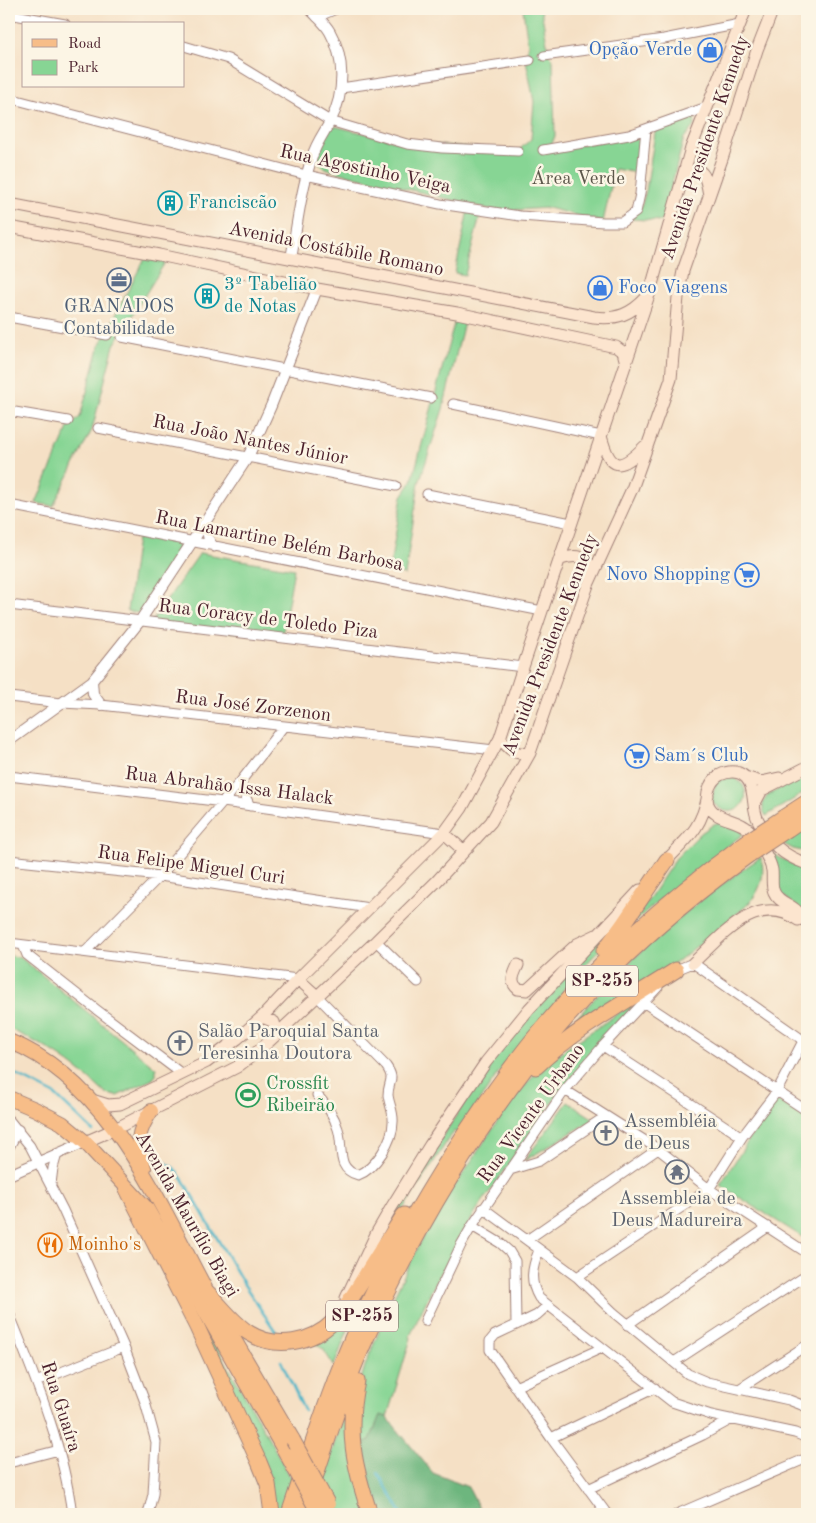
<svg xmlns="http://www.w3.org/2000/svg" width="816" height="1523" viewBox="0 0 816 1523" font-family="'Old Standard TT',serif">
<rect width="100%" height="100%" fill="#fcf5e5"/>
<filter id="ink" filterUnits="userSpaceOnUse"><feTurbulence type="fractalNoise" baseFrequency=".02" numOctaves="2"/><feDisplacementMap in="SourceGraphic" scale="10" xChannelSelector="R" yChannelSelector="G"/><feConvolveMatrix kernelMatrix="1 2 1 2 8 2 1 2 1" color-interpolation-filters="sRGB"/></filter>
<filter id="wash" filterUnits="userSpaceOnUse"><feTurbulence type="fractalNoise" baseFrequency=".0096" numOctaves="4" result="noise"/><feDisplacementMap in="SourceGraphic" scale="20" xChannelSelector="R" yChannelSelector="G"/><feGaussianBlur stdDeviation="1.12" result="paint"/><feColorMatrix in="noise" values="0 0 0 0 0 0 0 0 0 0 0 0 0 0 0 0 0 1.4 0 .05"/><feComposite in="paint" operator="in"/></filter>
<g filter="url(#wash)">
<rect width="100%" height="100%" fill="#f5e0c5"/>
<!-- green -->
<path fill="#87d594" stroke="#687a60" d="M523,9H541L549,55L553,59L555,136L549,151L632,135L641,142L637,173L615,169L603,222L548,208L498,211L337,172C328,169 319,167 315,157L327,131L334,126L400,142L518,151L531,139L534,102L526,60L528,45Z
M690,113L695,116L694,126L684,138L662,221L631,219L641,207L646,191L656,126Z
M468,210L481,212L465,275L455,273Z
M146,256L166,261L114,345L92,430L53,506L36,503L68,428L80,417L100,344Z
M455,320L464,322L443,409L419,483L405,575L389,572L402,496L412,481Z
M138,531L176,538L179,552L142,609L137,613L127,611Z
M200,553L294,569L282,637L150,624Z
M807,774V791L766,816C761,808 762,803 768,795Z
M734,777L743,785C754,808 725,823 711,799L717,780Z
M721,822L747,831L667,893L632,925L676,858L701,833L714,824Z
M807,826V852L793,849L782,843Z
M773,854L801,869L807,875V914L778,892L769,856Z
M761,857C766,876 760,893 745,907L677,962L554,1045C590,1001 635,954 679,918C705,896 733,876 761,857Z
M634,899L600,949L563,990L562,995L501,1069L457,1133L454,1131L386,1235L383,1234L415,1177L490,1065L511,1037Z
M9,955L21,958L156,1068V1075L153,1079L117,1096L106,1094C75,1065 48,1046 9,1029Z
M645,995L604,1037L562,1089L476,1211L431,1291L410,1336L411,1338L387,1417L380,1415L370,1440L355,1446L360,1383L365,1366L390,1304L419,1245L455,1182L457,1183C485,1141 511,1096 548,1061Z
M775,1099L807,1119V1240L720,1185Z
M568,1102L594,1119L524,1161Z
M389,1247L355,1312L334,1366L323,1349L311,1341Z
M166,1256L294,1483L280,1514H276Z
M350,1397L367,1514H341L323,1477Z"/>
<!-- forest -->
<path fill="#6db67e" stroke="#5c6a54" d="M380,1415L387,1417L433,1473L468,1487L482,1514H374L355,1447L370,1440Z"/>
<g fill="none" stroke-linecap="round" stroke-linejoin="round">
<!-- stream -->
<path stroke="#4bb6c9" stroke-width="2.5" d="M9,1071L54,1094L93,1131
M154,1155L174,1168L183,1180L245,1286L276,1332
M281,1361L304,1410
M378,1473L402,1514"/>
</g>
</g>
<g filter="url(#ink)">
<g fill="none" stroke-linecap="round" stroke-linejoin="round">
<!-- minor casing -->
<g stroke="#a08078" stroke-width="11">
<path id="minor" d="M9,14L65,24
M317,17L336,9
M184,46L228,59L330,121L407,144L442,148L518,151
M544,56L664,39L740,24
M341,88L530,60
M9,98L306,175L440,204L520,216L603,222H622L636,212L640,194L646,129
M543,150L629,135L707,107
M9,317L107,335
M122,337L431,398
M453,404L601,436
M9,411L68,421
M98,428L396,486
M427,494L571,523
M9,505L542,611
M205,522L208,538L214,547
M9,605L523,667
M9,697L61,703L101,705L494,750
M9,776L223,802L444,833
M241,781L246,798L250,806
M9,860L160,876L369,908
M376,941L418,982
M9,943L298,979
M23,945L27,955L97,1010L182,1074
M85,952L160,876L241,781L283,727
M673,973L676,970L693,963L807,1043
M317,996L386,1066C396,1080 388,1081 388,1095C389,1104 394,1113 393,1122C393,1141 375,1169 358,1175C335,1169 344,1147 338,1129C334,1115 327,1106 317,1095
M643,1002L807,1111
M603,1046L742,1137
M565,1090L658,1149L709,1189L807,1253
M9,1120L30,1146L63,1210L124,1347L145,1402L156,1442L153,1494L148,1514
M510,1170L539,1161L606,1116
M51,1184L53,1168L57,1154
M483,1208L577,1277L613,1312L688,1374L707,1382L789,1400L807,1407
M472,1226L500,1243L509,1251L515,1261L516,1324
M527,1240L658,1149
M539,1250C532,1268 529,1281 539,1298L672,1402L711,1415L795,1433L807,1438
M577,1277L709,1189L742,1137L777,1091L803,1041
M547,1306L537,1315L495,1335L490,1341V1350L551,1438L607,1514
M9,1313C35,1378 63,1444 72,1514
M425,1321L461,1245L472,1226L565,1090L603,1046L658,987
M627,1325L768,1227
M674,1362L807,1275
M36,1382L124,1347
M515,1387L602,1348
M739,1389L807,1345
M551,1438L655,1388
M9,1463L59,1450
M588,1489L703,1435L732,1419
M677,1514L807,1458"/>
</g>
<!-- tertiary casing -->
<g stroke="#a08078" stroke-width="12">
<path id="tertiary" d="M291,259C297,225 301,190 312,157C316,143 324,133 331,120C345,93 345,58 330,32C325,23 316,16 310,9
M92,681L93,694L101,705
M9,741L92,681L140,621L248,457L271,406L317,289
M9,1146L18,1130
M9,1175L85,1142"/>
</g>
<!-- secondary casing -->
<g stroke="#a08078" stroke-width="13">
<path id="secondary" d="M683,176C704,162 706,178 709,195
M9,204L594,317C617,320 631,314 646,298
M9,227L159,255L317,289L457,313L616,347L623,352L626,363
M601,436C611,473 621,470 645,446
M561,559C578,554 582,556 594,569
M500,738C509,750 515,755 530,753
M745,777L761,782L779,778
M754,805L762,790L807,767
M444,833L464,851
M807,864C782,855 770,844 758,820C750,805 758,781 739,773C733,771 726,772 720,775C711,780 705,793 708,804C714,821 738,818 749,830C757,840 769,856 772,870C773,877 771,886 774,892C778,902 790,904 797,911C801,914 804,918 807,922
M662,865C686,839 701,831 708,795
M693,963C721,937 757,891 798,920
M518,965C514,974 509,982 518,989L527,990L577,944L596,935
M298,979L317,996
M262,1017L274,1022L277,1034
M92,1100L108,1105L120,1104L207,1062L237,1039L262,1017L298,979L444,833L462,808L500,738L523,667L649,295L691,148L746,9
M85,1142L115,1129L237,1067L261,1049L376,941L436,882L491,822L530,753L588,585L632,489L671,379L678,297L683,271L722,159L757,50L773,9
M346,1298L376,1234L391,1208L430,1145L486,1062L529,1009L640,890"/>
</g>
<!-- primary casing -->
<g stroke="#a08078" stroke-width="16">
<path id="primary" d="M9,1041C109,1081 158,1201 206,1290C234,1341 264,1390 293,1440
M9,1098L35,1109L62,1123L85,1142L147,1209L287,1455
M144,1168C138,1142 135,1135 151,1111"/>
</g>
<!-- motorway casing -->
<g stroke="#a08078" stroke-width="17">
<path id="motorway" d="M784,817L807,802
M788,829L807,816
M604,951L623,925L667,860
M536,1067C576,1028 629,1000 676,970
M127,1189L197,1327L259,1462L268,1484L272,1514
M208,1293C221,1306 233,1323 249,1333C276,1350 312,1343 334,1321C345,1309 354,1294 363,1280C376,1258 390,1237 404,1215
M357,1381C346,1432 354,1466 370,1514
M289,1514C312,1446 333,1377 364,1312C398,1239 439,1170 485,1104C503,1079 520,1054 540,1031C599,959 670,898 745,843
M303,1514C322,1458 339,1400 363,1345C413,1233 477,1124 557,1029C613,963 679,905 750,854"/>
</g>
<!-- minor -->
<use href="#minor" stroke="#fff" stroke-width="9"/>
<!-- tertiary -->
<use href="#tertiary" stroke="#fff" stroke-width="10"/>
<!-- secondary -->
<use href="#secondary" stroke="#fce5cf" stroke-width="11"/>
<!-- primary -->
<use href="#primary" stroke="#f7bd88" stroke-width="14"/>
<!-- motorway -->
<use href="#motorway" stroke="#f7bd88" stroke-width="15"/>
<!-- primary-bridge casing -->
<g stroke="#a08078" stroke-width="16" stroke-linecap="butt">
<path id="primary-bridge" d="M293,1440L328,1504
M287,1455L319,1514"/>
</g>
<!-- motorway-bridge casing -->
<g stroke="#a08078" stroke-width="17" stroke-linecap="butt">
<path id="motorway-bridge" d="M745,843L784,817
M750,854L788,829"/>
</g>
<!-- primary-bridge -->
<use href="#primary-bridge" stroke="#f7bd88" stroke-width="14"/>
<!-- motorway-bridge -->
<use href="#motorway-bridge" stroke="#f7bd88" stroke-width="15"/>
</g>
</g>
<!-- icons -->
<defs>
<g id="shop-ring" transform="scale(1.25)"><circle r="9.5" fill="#fcf5e5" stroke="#3f7fe0" stroke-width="1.5"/><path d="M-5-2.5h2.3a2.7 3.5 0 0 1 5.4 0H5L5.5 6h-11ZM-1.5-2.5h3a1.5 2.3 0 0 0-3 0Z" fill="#3f7fe0"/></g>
<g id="building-ring" transform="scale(1.25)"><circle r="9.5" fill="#fcf5e5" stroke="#0f9aa8" stroke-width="1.5"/><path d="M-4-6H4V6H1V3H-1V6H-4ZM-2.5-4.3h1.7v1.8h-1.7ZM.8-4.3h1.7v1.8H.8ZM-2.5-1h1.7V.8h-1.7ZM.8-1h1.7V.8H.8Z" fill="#0f9aa8"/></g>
<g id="office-ring" transform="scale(1.25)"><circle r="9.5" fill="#fcf5e5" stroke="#5c6f8a" stroke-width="1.5"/><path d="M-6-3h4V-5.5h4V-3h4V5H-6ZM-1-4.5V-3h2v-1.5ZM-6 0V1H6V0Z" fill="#5c6f8a"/></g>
<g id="supermarket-ring" transform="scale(1.25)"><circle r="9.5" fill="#fcf5e5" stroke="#3f7fe0" stroke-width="1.5"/><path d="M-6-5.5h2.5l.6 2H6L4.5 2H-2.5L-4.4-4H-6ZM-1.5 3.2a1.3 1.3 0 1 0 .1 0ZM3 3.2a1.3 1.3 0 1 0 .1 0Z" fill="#3f7fe0"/></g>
<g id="church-ring" transform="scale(1.25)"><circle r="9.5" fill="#fcf5e5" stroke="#6b7280" stroke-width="1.5"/><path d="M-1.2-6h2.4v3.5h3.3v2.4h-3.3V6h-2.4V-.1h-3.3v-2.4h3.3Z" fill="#6b7280"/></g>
<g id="stadium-ring" transform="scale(1.25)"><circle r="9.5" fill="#fcf5e5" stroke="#2e9e5b" stroke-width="1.5"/><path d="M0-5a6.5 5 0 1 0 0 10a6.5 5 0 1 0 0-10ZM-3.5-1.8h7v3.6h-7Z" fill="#2e9e5b"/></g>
<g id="temple-ring" transform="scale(1.25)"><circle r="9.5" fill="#fcf5e5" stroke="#6b7280" stroke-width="1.5"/><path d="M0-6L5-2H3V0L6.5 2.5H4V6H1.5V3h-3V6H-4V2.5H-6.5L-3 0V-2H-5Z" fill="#6b7280"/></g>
<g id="restaurant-ring" transform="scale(1.25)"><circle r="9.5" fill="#fcf5e5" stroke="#e8710a" stroke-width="1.5"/><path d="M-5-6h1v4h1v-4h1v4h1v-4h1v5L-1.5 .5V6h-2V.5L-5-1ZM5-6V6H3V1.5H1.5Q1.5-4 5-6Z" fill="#e8710a"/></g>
</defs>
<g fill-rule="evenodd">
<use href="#shop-ring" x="710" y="50"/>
<use href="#building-ring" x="170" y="203"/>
<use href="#office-ring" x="119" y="280"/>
<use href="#shop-ring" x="600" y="288"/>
<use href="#building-ring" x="207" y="296"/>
<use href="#supermarket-ring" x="747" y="575"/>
<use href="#supermarket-ring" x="637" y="756"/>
<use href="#church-ring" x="180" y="1043"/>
<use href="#stadium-ring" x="248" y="1095"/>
<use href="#church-ring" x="606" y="1133"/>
<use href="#temple-ring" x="677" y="1172"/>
<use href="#restaurant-ring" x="50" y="1245"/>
</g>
<g text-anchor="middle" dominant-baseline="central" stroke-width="5" stroke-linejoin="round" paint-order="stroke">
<!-- shield labels -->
<g fill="#fcf5e5" stroke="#7f5f63" stroke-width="1">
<rect x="566" y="965.5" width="72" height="31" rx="4"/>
<rect x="326" y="1300.5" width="72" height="31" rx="4"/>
</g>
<g font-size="18" font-weight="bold" fill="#4a1f2b">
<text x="602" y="981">SP-255</text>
<text x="362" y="1316">SP-255</text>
</g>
<!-- shop labels -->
<g font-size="19" fill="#366cbe" stroke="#fcf5e5" text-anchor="end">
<text x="692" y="50">Opção Verde</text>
<text x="618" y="288" text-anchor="start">Foco Viagens</text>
<text x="730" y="575">Novo Shopping</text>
<text x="654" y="756" text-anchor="start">Sam´s Club</text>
</g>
<!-- street labels -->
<g font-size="19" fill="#4a1f2b" stroke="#fcf5e5">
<text transform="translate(706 148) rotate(-71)">Avenida Presidente Kennedy</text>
<text transform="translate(365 170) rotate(12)">Rua Agostinho Veiga</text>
<text transform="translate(336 250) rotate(11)">Avenida Costábile Romano</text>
<text transform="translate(250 441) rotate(11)">Rua João Nantes Júnior</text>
<text transform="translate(279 542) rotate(11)">Rua Lamartine Belém Barbosa</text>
<text transform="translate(268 620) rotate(7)">Rua Coracy de Toledo Piza</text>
<text transform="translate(551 645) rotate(-69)">Avenida Presidente Kennedy</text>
<text transform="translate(253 707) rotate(7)">Rua José Zorzenon</text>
<text transform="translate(229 787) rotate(7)">Rua Abrahão Issa Halack</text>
<text transform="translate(191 866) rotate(8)">Rua Felipe Miguel Curi</text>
<text transform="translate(532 1114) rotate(-54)">Rua Vicente Urbano</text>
<text transform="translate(186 1215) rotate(60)">Avenida Maurílio Biagi</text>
<text transform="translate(60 1407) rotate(72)">Rua Guaíra</text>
</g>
<!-- park labels -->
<g font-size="19" fill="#5c564a" stroke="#fcf5e5">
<text x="578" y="179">Área Verde</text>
</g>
<!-- culture labels -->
<g font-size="19" fill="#0d838f" stroke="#fcf5e5" text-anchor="start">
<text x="188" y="203">Franciscão</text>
<text x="224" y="285">3º Tabelião<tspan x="224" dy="22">de Notas</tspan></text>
</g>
<!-- service labels -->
<g font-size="19" fill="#4e5e75" stroke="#fcf5e5">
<text x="119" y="307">GRANADOS<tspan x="119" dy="22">Contabilidade</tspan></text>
</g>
<!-- worship labels -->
<g font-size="19" fill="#5b616d" stroke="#fcf5e5" text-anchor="start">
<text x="198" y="1032">Salão Paroquial Santa<tspan x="198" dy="22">Teresinha Doutora</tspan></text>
<text x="624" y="1122">Assembléia<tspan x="624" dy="22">de Deus</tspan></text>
<text x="677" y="1199" text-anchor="middle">Assembleia de<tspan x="677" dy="22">Deus Madureira</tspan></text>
</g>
<!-- leisure labels -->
<g font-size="19" fill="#27864d" stroke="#fcf5e5" text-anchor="start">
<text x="266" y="1084">Crossfit<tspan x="266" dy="22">Ribeirão</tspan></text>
</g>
<!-- food labels -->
<g font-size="19" fill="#c56008" stroke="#fcf5e5" text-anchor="start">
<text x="68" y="1245">Moinho's</text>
</g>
</g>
<!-- margin -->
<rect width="816" height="1523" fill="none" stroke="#fcf5e5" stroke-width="30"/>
<!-- legend -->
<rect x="22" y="22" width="162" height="65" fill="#fcf5e5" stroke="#b59f9b"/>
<rect x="32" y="39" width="25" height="8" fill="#f7bd88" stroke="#b59f9b"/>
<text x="68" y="48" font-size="15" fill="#4a1f2b">Road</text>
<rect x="32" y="60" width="25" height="15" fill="#87d594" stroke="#b59f9b"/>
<text x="68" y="72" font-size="15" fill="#4a1f2b">Park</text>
</svg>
